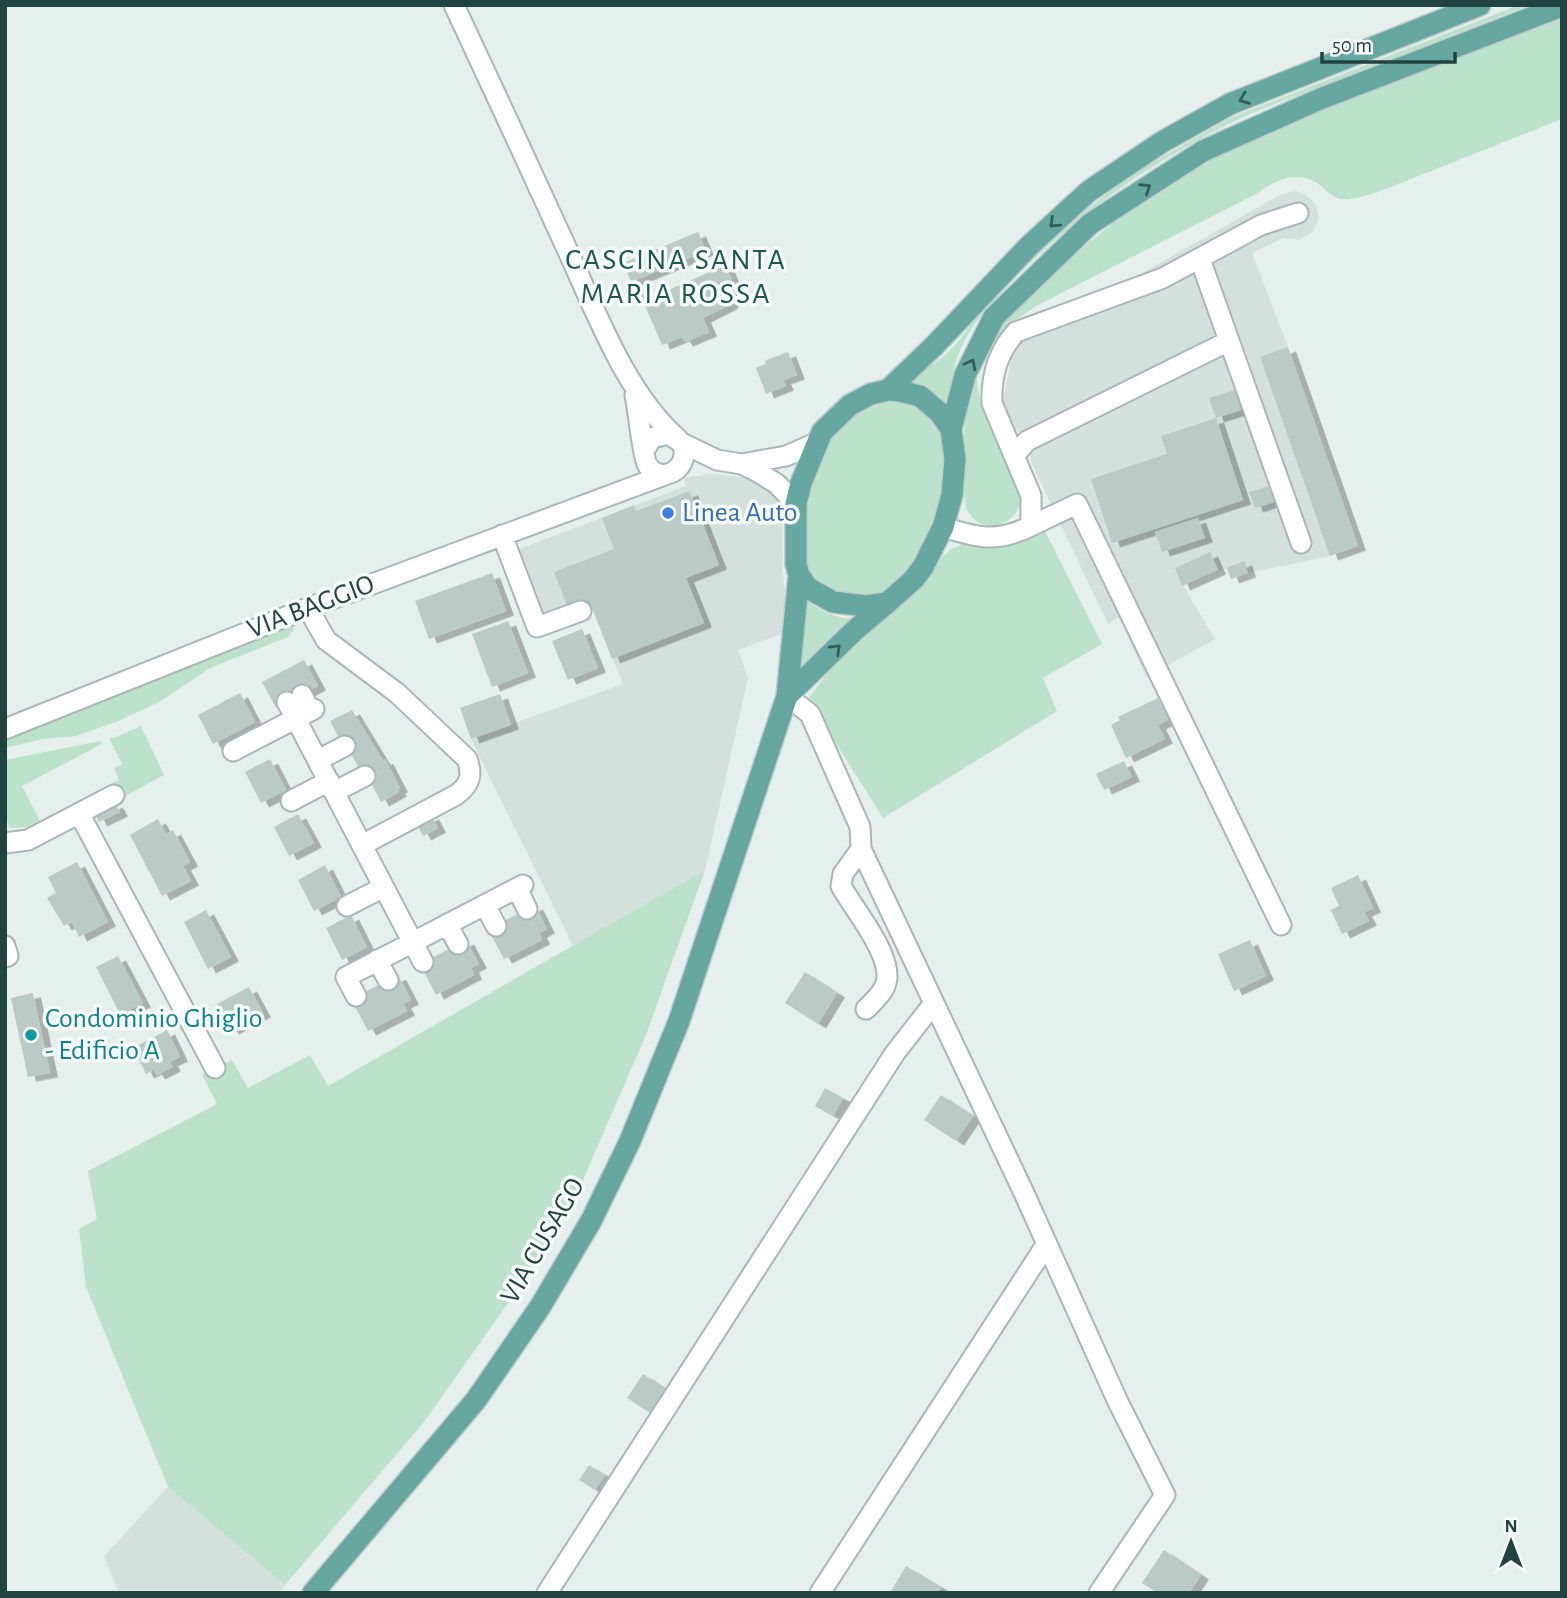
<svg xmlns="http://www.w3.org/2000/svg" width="1567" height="1598" viewBox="0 0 1567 1598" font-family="'Alegreya Sans',sans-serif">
<defs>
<filter id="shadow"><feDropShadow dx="8" dy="4.5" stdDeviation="0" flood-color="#0004"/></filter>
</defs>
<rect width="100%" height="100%" fill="#e5efec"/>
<!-- built -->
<path fill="#d3e0dc" d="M1295,191L1303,193L1315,203L1319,218L1313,232L1299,240L1283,238L1252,253L1288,347L1358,546L1330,556L1248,573L1231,579L1226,568L1183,586L1215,639L1146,677L1119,617L1108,624L1030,460L1031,448L1024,434L1013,427L1003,403L1013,349L1005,331L1137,276L1280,195Z
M711,474L750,478L771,489L781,504L783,511L782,569L788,612L783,633L738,650L748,678L705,870L573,946L471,739L623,684L589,600L544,616L519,549L686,486L683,478Z
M168,1487L285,1585L279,1593H119L104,1556Z"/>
<!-- green -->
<path fill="#bde2cc" d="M1519,5H1530L1252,113C1165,153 1088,205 1021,272C1000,293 978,315 964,342C954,360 950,384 948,404L943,405L934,393L911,382V379L943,357L956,344L990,300L1045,243L1115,187L1162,157L1230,118Z
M1562,19V119C1516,137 1471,155 1426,173C1401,182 1375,196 1349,199C1332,201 1328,190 1317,183C1297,170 1274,180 1258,193L1036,306C1010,324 995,335 983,364C981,369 977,375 977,379C975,401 1012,471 1022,495C1020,525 983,539 967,510C961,499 964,403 969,389C974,375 990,339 999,328C1015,309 1034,293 1052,276C1095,235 1142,198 1195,168C1224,152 1256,140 1286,126C1376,87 1470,54 1562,19Z
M889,402C910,403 932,412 940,433C957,472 921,574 884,592C871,597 849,595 836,591C827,587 816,581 811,572C795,545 814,463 831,438C845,420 867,407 889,402Z
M1045,531L1102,644L1043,678L1057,711L883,818L808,699L825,676L846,654L918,591L941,558L951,549L963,544L979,543Z
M807,601C821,611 835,618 853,619L802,676L798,668Z
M293,626L294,630L288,637L212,667L159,702L116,722L76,736L43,739L5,748V740Z
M141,726L164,775L116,801L109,785L119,780L114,768L122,764L109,738L116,737Z
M100,741L102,744L22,786L40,821L29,827L9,828L5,810V760Z
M705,870L646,1035L580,1187L544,1252L424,1422L285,1585L168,1487L86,1287L79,1229L97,1219L88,1171L217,1104L202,1075L232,1060L248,1088L310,1055L328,1086Z"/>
<!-- building -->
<path fill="#bacbc6" filter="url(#shadow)" d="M698,232L706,251L631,282L623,263Z
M726,265L732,280L720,284L729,288L733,298L729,305L703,318L709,332L685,342L682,337L662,345L643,301Z
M639,282L645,296L637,299L631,285Z
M1288,347L1358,546L1330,556L1260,357Z
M788,352L797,375L783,380L786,386L766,394L756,368L766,364L764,361Z
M1235,390L1241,410L1216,418L1209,398Z
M1216,418L1243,500L1112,543L1091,479L1167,454L1161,436Z
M1269,486L1274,502L1255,508L1249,492Z
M690,491L719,565L686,578L704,623L612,659L589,600L568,608L554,572L614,549L602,518L634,505L636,511Z
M1198,518L1205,538L1162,552L1155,532Z
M1210,552L1218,570L1182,586L1175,568Z
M1244,561L1248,573L1231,579L1227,568Z
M492,573L506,611L429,639L415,601Z
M508,621L528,673L492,687L472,634Z
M582,629L598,668L568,680L552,641Z
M304,660L318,686L276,708L262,682Z
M240,693L255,722L213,744L198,715Z
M500,694L511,725L471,739L460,708Z
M1158,698L1168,720L1158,725L1165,739L1126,758L1111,725L1120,720L1118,717Z
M352,710L383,761L385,759L400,788L397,789L399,792L381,802L370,781L361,773L351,753L342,744L330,721Z
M270,759L286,790L261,803L245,772Z
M1124,761L1132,777L1104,790L1096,774Z
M115,803L120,812L99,822L95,814Z
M298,814L314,843L289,856L274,827Z
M431,815L438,828L423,836L416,823Z
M158,819L166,834L173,830L190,862L183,866L191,881L162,896L130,835Z
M77,862L108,922L79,937L72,922L64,926L47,898L56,893L48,877Z
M325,865L341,897L314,911L298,880Z
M1358,875L1373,908L1364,912L1369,921L1342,934L1331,910L1339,906L1331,888Z
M535,905L547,929L539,933L542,940L504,959L488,929Z
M206,910L231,957L208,969L184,922Z
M351,915L367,947L342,960L326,928Z
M466,940L479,964L471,968L474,975L436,995L420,964Z
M1250,940L1266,976L1234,991L1218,954Z
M118,956L143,1003L120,1014L96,967Z
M805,972L837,993L818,1024L785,1003Z
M398,975L411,1000L403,1004L407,1011L368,1031L351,999Z
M249,987L263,1013L231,1030L217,1004Z
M33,993L50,1073L28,1077L11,998Z
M167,1030L180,1057L170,1062L173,1067L157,1075L154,1070L146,1074L133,1048Z
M825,1088L843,1098L833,1116L815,1106Z
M941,1095L973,1116L956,1141L924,1120Z
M643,1374L666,1389L650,1413L627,1398Z
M589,1465L605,1475L595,1490L579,1480Z
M1164,1550L1201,1575L1189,1593H1158L1142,1583Z
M906,1566L941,1587L937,1593H890Z"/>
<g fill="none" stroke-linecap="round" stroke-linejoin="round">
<!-- minor casing -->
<g stroke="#a7b8b5" stroke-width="23">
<path id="minor" d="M454,5C492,86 529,166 566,247C595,309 625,393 678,439
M1200,259L1301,543
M635,395C638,409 643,459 648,466C663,486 692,467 682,443L668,434L652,438L644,451
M682,443L717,460L742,464L758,472L777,484L796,504
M1014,456L1027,441L1229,341
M742,464L786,456L816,443
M1031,526L1077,504L1281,925
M943,527C978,538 997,543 1031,526V496L992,403C991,376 997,353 1016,332L1163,278L1261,225L1298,213
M502,535L537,627L581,611
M308,608L326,640L397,693L467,759C473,775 470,785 456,795L362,845
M302,695L310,711
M787,696L810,714L860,827L861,849L1024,1193L1118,1402L1165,1495L1099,1593
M287,702L423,962
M5,729L308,608L670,473
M233,751L314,709
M318,760L345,746
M334,792L365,776
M291,801L329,781
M79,813L215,1068
M5,843L28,840L114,795
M861,849L843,874L841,886C854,910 899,962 884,988C880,996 872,1003 866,1009
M517,888L527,909
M485,905L496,926
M347,906L384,887
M447,924L458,944
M5,946L8,956L5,957
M377,960L388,980
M356,996L346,977L523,885
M547,1593L895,1053L934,1003
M820,1593L1046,1245"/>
</g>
<!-- major casing -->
<g stroke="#c1cbca" stroke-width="24">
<path id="major" d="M888,390L934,346L1029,246L1089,191L1162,142L1230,104L1480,5
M951,429L940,413L920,396L900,391L888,390L871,394L850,405L822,432L801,483L796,504V564L799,575L808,588L833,602L866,606L887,603L913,580L923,567L943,527L952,495L955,459L951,429L965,375L994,317L1090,224L1203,151L1320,99L1562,6
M787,696L854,631L887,603
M313,1593L476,1400L540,1307L591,1221L630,1141L679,1021L787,696L799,575"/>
</g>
<!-- minor -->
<use href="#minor" stroke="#fff" stroke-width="19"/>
<!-- major -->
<use href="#major" stroke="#66a8a1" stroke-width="21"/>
</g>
<!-- one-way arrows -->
<defs><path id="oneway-chevron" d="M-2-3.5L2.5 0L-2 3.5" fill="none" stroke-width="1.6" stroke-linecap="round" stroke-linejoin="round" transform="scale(1.75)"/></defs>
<g stroke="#335d58">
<use href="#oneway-chevron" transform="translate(1244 99) rotate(159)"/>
<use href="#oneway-chevron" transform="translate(1146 188) rotate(-33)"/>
<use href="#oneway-chevron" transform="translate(1054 223) rotate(137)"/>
<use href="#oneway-chevron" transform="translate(971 364) rotate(-63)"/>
<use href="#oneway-chevron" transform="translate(836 649) rotate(-44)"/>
</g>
<!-- markers -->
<circle fill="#3f7fe0" stroke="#f7fbfa" stroke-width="2.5" cx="668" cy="513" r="7"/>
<circle fill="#0f9aa8" stroke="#f7fbfa" stroke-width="2.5" cx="31" cy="1035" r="7"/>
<g text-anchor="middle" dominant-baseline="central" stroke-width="7" stroke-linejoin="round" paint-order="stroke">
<!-- shop labels -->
<g font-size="28" fill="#366cbe" stroke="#f7fbfa" text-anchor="start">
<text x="682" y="513">Linea Auto</text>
</g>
<!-- street labels -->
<g font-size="28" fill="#224440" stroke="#f7fbfa">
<text transform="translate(311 607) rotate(-21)">VIA BAGGIO</text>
<text transform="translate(543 1241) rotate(-60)">VIA CUSAGO</text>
</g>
<!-- culture labels -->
<g font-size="28" fill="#0d838f" stroke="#f7fbfa" text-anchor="start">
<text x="45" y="1019">Condominio Ghiglio<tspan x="45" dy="32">- Edificio A</tspan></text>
</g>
<!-- neighbourhood labels -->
<g font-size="30" letter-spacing="2" fill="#1c5852" stroke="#f7fbfa">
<text x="676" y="260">CASCINA SANTA<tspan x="676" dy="34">MARIA ROSSA</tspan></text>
</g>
</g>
<!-- border -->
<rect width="1567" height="1598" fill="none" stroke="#224440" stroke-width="14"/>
<!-- north arrow -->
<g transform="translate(1511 1542)" stroke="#f7fbfa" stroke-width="5" paint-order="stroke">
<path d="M0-5L12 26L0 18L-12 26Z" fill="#224440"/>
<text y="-10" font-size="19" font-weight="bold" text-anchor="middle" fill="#224440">N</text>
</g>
<!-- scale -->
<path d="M1322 52v10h133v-10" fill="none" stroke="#224440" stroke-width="3.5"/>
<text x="1332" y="52" font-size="21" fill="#224440" stroke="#f7fbfa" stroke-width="5" paint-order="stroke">50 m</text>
</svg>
